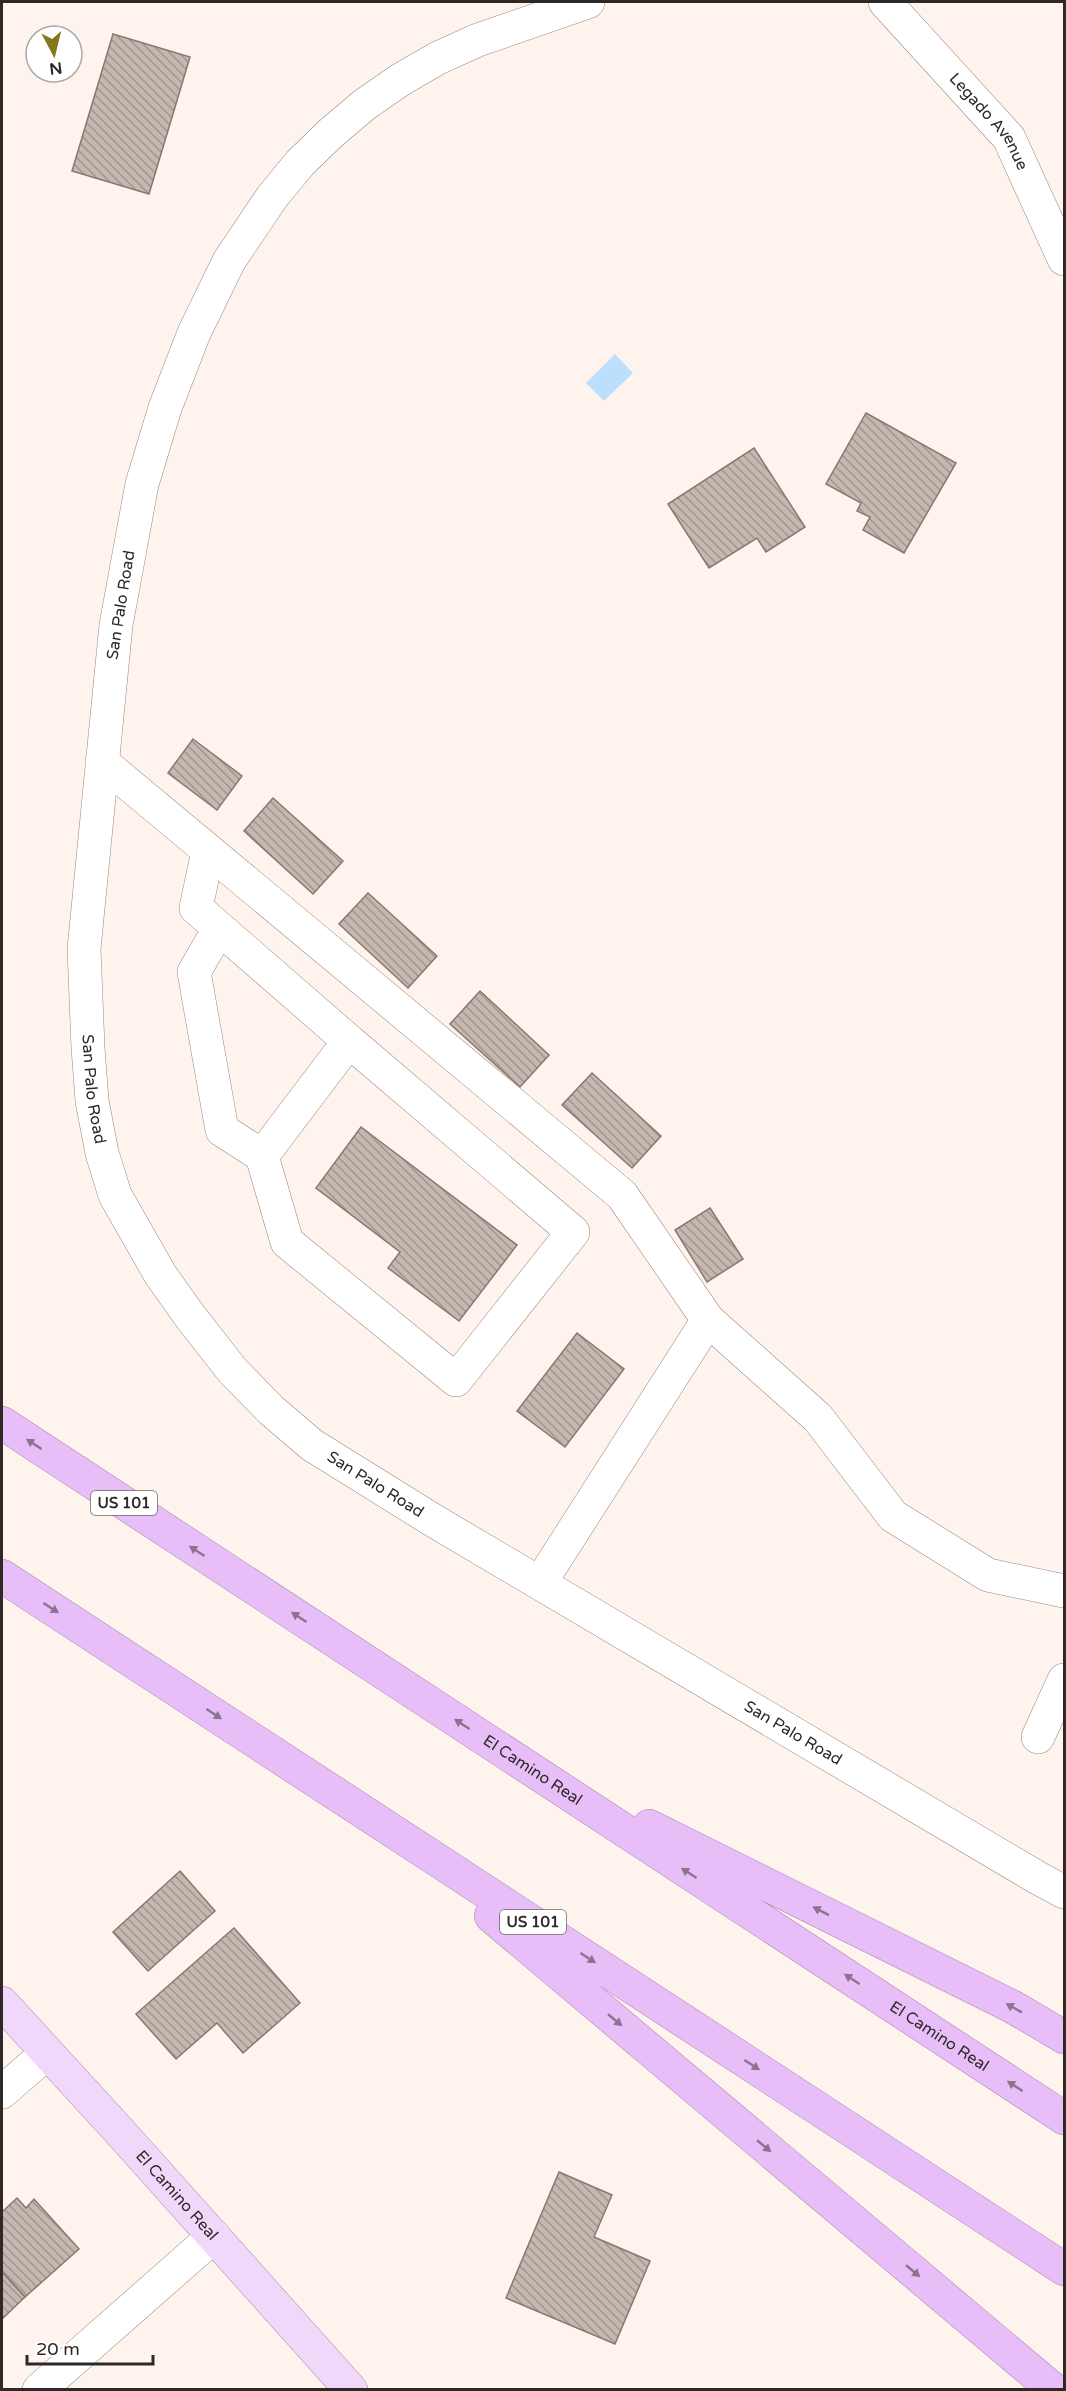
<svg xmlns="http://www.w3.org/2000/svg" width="1066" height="2391" viewBox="0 0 1066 2391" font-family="'Varela Round',sans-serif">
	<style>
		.water { fill: #bddffe }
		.building { fill: url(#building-back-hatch); stroke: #857971; stroke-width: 1.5 }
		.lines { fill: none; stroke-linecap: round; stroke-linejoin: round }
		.minor-casing { stroke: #958981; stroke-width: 34 }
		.major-casing { stroke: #a68aae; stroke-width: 34 }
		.highway-casing { stroke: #a68aae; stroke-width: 34 }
		.minor { stroke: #fff; stroke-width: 33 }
		.major { stroke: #f1d8fb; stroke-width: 33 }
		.highway { stroke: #e7bef8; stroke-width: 33 }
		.oneway { fill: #8a748f }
		.labels { text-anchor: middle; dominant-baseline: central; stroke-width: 6; stroke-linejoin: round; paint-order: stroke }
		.shield { fill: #fff; stroke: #6d6967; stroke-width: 1.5 }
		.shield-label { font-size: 15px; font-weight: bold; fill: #2e2926 }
		.street-label { font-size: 16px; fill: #2e2926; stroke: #fff }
	</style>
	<defs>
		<pattern id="building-back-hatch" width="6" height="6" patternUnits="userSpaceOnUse" patternTransform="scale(1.5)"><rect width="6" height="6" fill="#c5b8b0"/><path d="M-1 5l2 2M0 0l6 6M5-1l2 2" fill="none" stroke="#a0968f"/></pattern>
	</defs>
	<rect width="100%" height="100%" fill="#fff4ed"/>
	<path class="water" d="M615 354 633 373 604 401 586 383Z"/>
	<g class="building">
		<path d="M113 34 190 57 149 194 72 171Z"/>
		<path d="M866 413 956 463 904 553 863 530 870 517 857 511 861 503 826 484Z"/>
		<path d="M754 448 805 527 766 552 757 538 709 568 668 504Z"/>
		<path d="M193 739 242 776 217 810 168 773Z"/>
		<path d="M273 798 343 861 313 894 244 831Z"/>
		<path d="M368 893 437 956 408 988 339 924Z"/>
		<path d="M480 991 549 1055 520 1087 450 1024Z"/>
		<path d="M592 1073 661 1136 632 1168 562 1105Z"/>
		<path d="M361 1127 517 1245 459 1321 388 1268 400 1252 316 1188Z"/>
		<path d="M710 1208 743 1259 707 1282 675 1230Z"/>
		<path d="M577 1333 624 1369 565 1447 517 1411Z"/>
		<path d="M180 1871 215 1911 148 1971 113 1932Z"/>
		<path d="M234 1928 300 2003 243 2053 217 2023 176 2059 136 2014Z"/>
		<path d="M559 2172 612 2195 594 2237 650 2261 615 2344 506 2298Z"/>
		<path d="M17 2198 26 2208 34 2199 79 2249 25 2297 2 2272V2212Z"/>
		<path d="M2 2272 25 2297 2 2319Z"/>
	</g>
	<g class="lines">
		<g class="minor-casing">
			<g id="minor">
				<path id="s1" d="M588 2 478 40 438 58 400 80 364 105 331 133 300 163 272 197 229 261 194 333 165 408 142 484 116 625 84 949 88 1048 92 1101 102 1153 115 1195 160 1274 189 1315 232 1370 271 1410 312 1445 431 1519 1038 1878 1064 1892"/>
				<path id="s2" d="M885 2 1009 138 1064 259"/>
				<path d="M102 762 622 1195 708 1320 540 1583"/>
				<path d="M208 851 196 908 349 1041 262 1156 287 1242 456 1380 573 1232 349 1041"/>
				<path d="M219 929 194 972 222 1130 262 1156"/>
				<path d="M708 1320 818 1418 893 1516 988 1575 1064 1591"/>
				<path d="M1038 1737 1064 1680"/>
				<path d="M2 2092 47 2053"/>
				<path d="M39 2390 214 2236"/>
			</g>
		</g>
		<g class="major-casing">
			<g id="major">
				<path id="s3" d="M2 2003 121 2133 351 2390"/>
			</g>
		</g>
		<g class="highway-casing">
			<g id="highway">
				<path id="s4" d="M2 1423 1064 2118"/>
				<path d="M2 1576 1064 2269"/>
				<path d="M649 1826 1013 2007 1064 2037"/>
				<path d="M491 1916 1054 2390"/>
			</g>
		</g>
		<use href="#minor" class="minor"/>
		<use href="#major" class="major"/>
		<use href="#highway" class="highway"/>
	</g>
	<defs><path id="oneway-solid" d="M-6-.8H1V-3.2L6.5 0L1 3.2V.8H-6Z" transform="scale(1.5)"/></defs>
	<g class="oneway">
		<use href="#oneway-solid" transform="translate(34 1444) rotate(-147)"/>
		<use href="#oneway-solid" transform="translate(197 1551) rotate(-147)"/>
		<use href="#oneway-solid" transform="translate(51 1608) rotate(33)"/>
		<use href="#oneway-solid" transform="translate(299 1617) rotate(-147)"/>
		<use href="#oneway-solid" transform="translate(214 1714) rotate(33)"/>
		<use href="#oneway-solid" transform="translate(462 1724) rotate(-147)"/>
		<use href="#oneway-solid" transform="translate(689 1873) rotate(-147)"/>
		<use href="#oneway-solid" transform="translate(821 1911) rotate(-153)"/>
		<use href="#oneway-solid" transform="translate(588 1958) rotate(33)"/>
		<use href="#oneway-solid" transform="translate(852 1979) rotate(-147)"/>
		<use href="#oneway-solid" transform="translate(1014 2008) rotate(-151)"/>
		<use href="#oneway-solid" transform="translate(615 2020) rotate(40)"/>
		<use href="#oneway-solid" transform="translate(752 2065) rotate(33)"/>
		<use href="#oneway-solid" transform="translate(1015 2086) rotate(-147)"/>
		<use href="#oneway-solid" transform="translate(764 2146) rotate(40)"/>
		<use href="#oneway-solid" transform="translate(913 2271) rotate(40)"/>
	</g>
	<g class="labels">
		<g class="shield">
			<rect x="91" y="1491" width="66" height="24" rx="4.5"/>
			<rect x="500" y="1910" width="66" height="24" rx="4.5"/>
		</g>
		<g class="shield-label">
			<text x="124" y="1503">US 101</text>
			<text x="533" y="1922">US 101</text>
		</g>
		<g class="street-label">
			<text stroke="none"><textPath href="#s2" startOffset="159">Legado Avenue</textPath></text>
			<text transform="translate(121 605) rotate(-81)">San Palo Road</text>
			<text stroke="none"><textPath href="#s1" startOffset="1305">San Palo Road</textPath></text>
			<text stroke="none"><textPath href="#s1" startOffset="1809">San Palo Road</textPath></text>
			<text stroke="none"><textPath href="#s1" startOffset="2295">San Palo Road</textPath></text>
			<text stroke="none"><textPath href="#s4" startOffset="634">El Camino Real</textPath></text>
			<text stroke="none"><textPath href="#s4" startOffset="1120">El Camino Real</textPath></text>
			<text stroke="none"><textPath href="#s3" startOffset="260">El Camino Real</textPath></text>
		</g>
	</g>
	<rect width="1066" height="2391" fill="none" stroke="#2e2926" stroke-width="6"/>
	<g transform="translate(54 54) rotate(173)"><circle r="28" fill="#ffffff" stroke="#aba9a8" stroke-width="1.5"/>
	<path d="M0-4.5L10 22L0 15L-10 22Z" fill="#83781d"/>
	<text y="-9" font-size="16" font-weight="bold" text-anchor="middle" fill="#2e2926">N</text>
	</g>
	<path d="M27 2355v9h126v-9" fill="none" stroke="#2e2926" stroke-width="3"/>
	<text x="36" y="2355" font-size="18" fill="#2e2926" stroke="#ffffff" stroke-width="4.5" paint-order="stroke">20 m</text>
</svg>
